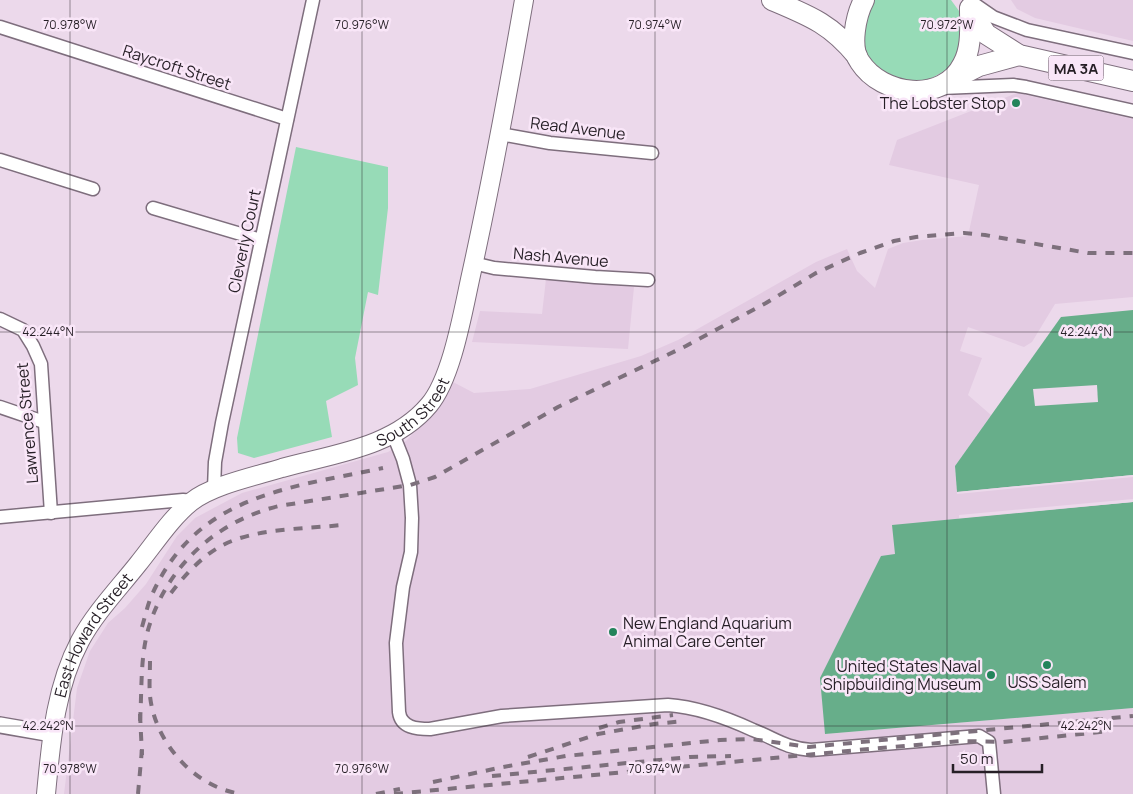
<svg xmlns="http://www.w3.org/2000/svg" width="1133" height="794" viewBox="0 0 1133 794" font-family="Manrope,sans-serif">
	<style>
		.built { fill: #e3cbe2 }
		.green { fill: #97dbb7 }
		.water { fill: #67ae8a }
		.pier { fill: #ecd9eb }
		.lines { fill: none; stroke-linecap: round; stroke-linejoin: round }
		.minor-casing { stroke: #7e6e7d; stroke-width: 15 }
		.tertiary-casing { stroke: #7e6e7d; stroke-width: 18 }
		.secondary-casing { stroke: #7e6e7d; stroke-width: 20 }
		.primary-casing { stroke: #7e6e7d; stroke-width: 22 }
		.minor { stroke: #fff; stroke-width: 12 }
		.tertiary { stroke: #fff; stroke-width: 15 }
		.secondary { stroke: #fff; stroke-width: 18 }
		.primary { stroke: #fff; stroke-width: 20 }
		.rail { stroke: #7d707c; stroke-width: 4; stroke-dasharray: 9 9; stroke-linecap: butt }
		.ticks { fill: none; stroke: #261f26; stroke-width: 1; stroke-opacity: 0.45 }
		.poi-dot { fill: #24845b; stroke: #f9e6f8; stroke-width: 2 }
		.labels { text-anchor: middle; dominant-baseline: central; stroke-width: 5; stroke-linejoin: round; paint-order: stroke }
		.shield { fill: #f9e6f8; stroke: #655b65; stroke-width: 1 }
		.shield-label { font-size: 15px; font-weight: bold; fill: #261f26 }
		.street-label { font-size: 16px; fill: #261f26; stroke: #f9e6f8 }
		.poi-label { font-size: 16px; fill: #261f26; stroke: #f9e6f8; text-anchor: end }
		.ticks-label { font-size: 12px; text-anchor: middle; fill: #261f26; stroke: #f9e6f8; stroke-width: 5; stroke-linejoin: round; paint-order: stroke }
	</style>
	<rect width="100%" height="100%" fill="#ecd9eb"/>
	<g class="built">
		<path d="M1011 0H1133V41L1035 18 1017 9Z"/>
		<path d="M1017 93 1133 119V297L1055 304 1032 342 1024 347 968 327 960 351 982 358 968 395 991 415 955 466 957 491 1133 475V502L959 518 895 554 826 734 1133 708V794H64L77 688 90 651 108 623 125 608 146 584 177 536 195 518 242 493 388 452 406 441 426 420 440 405 453 382 474 393 530 389 641 356 678 340 816 262 847 249 857 271 875 288 888 249 903 243 922 240 968 236 979 185 889 165 897 140Z"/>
		<path d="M546 279 634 287 628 349 472 342 480 311 542 314Z"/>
	</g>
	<g class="green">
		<path d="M873 0H951L962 15 964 45 948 69 930 79 920 81 901 79 892 76 883 71 869 59 865 50 862 30Z"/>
		<path d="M296 147 388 167V208L378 295 368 292 355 358 358 385 326 401 332 437 254 458 238 453 237 438Z"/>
	</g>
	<g class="water">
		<path d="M1133 310V475L957 492 955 466 1061 317Z"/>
		<path d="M1133 502V708L825 734 820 678 881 556 895 554 892 525Z"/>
	</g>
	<g class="pier">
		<path d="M1097 385 1098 402 1035 406 1033 389Z"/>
		<path d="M1133 475V477L957 494V492Z"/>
		<path d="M1133 499V502L959 518V515Z"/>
	</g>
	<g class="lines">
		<g class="minor-casing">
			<g id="minor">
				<path d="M970 1 993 17 1027 30 1133 53"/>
				<path d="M0 27 287 119"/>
				<path d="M942 88 1013 85 1026 87 1133 111"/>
				<path d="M500 134 550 143 652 153"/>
				<path d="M0 160 93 189"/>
				<path d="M153 208 261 240"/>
				<path d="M473 263 494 268 595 277 648 280"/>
				<path d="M0 319 23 330 33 346 41 364 51 513"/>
				<path d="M0 407 44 422"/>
				<path d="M393 434 403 459 410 485 412 518 411 552 403 587 396 643 399 712C401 728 417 729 430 729L502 716 668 705C697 707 727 718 753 730 776 739 785 748 811 750L979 736 989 742 994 794"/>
				<path d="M214 489 215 462 222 423 313 0"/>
				<path d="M0 517 183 500 192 501"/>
			</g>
		</g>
		<g class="tertiary-casing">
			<path id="tertiary" d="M0 725 52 734"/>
		</g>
		<g class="secondary-casing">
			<g id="secondary">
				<path id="s1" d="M46 794C51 742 55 688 80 641 95 613 119 588 138 564 155 543 171 518 191 502 212 485 256 476 282 468 332 454 393 448 429 405 452 378 463 311 471 275 491 184 508 92 524 0"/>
			</g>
		</g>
		<g class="primary-casing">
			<g id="primary">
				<path d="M772 0C810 16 831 24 857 56"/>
				<path d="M864 0C856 15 849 47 860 62 882 96 943 104 963 64 972 47 970 28 970 8"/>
				<path d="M970 9 986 34 1019 55 1133 81"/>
				<path d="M953 79 979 66 1019 55"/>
			</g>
		</g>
		<use href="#minor" class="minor"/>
		<use href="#tertiary" class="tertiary"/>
		<use href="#secondary" class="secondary"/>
		<use href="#primary" class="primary"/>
		<g class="rail">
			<path d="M171 593C184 576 201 557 221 546 254 528 305 529 342 525"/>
			<path d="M142 627C145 617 147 607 151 597 195 495 288 488 383 468"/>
			<path d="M150 661C150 673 149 685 150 696 155 743 195 788 242 794"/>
			<path d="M140 714 142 755"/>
			<path d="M140 721C142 692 140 659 148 630 166 567 216 521 279 506L410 485 435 477 558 407 686 346 766 303 816 273 860 253 894 241 916 237 964 233 985 235 1088 253H1133"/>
			<path d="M599 728 619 722 673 715"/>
			<path d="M528 757 598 734 654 724 685 721"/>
			<path d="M492 776 690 757 731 756"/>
			<path d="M433 782 503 767 566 756 720 740 751 739 809 747 1133 716"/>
			<path d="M138 794 142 749"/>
			<path d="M376 794 400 789"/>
			<path d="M394 794 858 750 962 741 1003 742 1110 731"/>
		</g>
	</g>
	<path class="ticks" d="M70 0V794M362 0V794M655 0V794M947 0V794M0 332H1133M0 726H1133"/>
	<g class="poi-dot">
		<circle cx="1016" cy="103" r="5"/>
		<circle cx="613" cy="632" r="5"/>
		<circle cx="1047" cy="665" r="5"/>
		<circle cx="991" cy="675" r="5"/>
	</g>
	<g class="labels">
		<rect class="shield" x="1048.5" y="55.5" width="55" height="25" rx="4"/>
		<g class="shield-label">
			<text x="1076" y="68">MA 3A</text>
		</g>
		<g class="street-label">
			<text transform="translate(177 67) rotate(18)">Raycroft Street</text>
			<text transform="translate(578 128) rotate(7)">Read Avenue</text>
			<text transform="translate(244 241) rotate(-78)">Cleverly Court</text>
			<text transform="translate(561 257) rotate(5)">Nash Avenue</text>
			<text stroke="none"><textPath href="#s1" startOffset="580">South Street</textPath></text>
			<text transform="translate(27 423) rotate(-95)">Lawrence Street</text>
			<text stroke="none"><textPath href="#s1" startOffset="169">East Howard Street</textPath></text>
		</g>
		<g class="poi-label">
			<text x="1006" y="103">The Lobster Stop</text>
			<text x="623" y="623" text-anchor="start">New England Aquarium<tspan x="623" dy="18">Animal Care Center</tspan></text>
			<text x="981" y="666">United States Naval<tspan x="981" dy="18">Shipbuilding Museum</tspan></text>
			<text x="1047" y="682" text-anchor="middle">USS Salem</text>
		</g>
	</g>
	<g class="ticks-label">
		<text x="70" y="29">70.978°W</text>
		<text x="362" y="29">70.976°W</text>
		<text x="655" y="29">70.974°W</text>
		<text x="947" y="29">70.972°W</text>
		<text x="48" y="336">42.244°N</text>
		<text x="1086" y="336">42.244°N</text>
		<text x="48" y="730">42.242°N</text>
		<text x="1086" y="730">42.242°N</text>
		<text x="70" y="773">70.978°W</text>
		<text x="362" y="773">70.976°W</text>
		<text x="655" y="773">70.974°W</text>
	</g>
	<path d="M953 764v8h89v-8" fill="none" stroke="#261f26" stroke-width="2.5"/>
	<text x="960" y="764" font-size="15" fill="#261f26" stroke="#f9e6f8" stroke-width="4" paint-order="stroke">50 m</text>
</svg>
